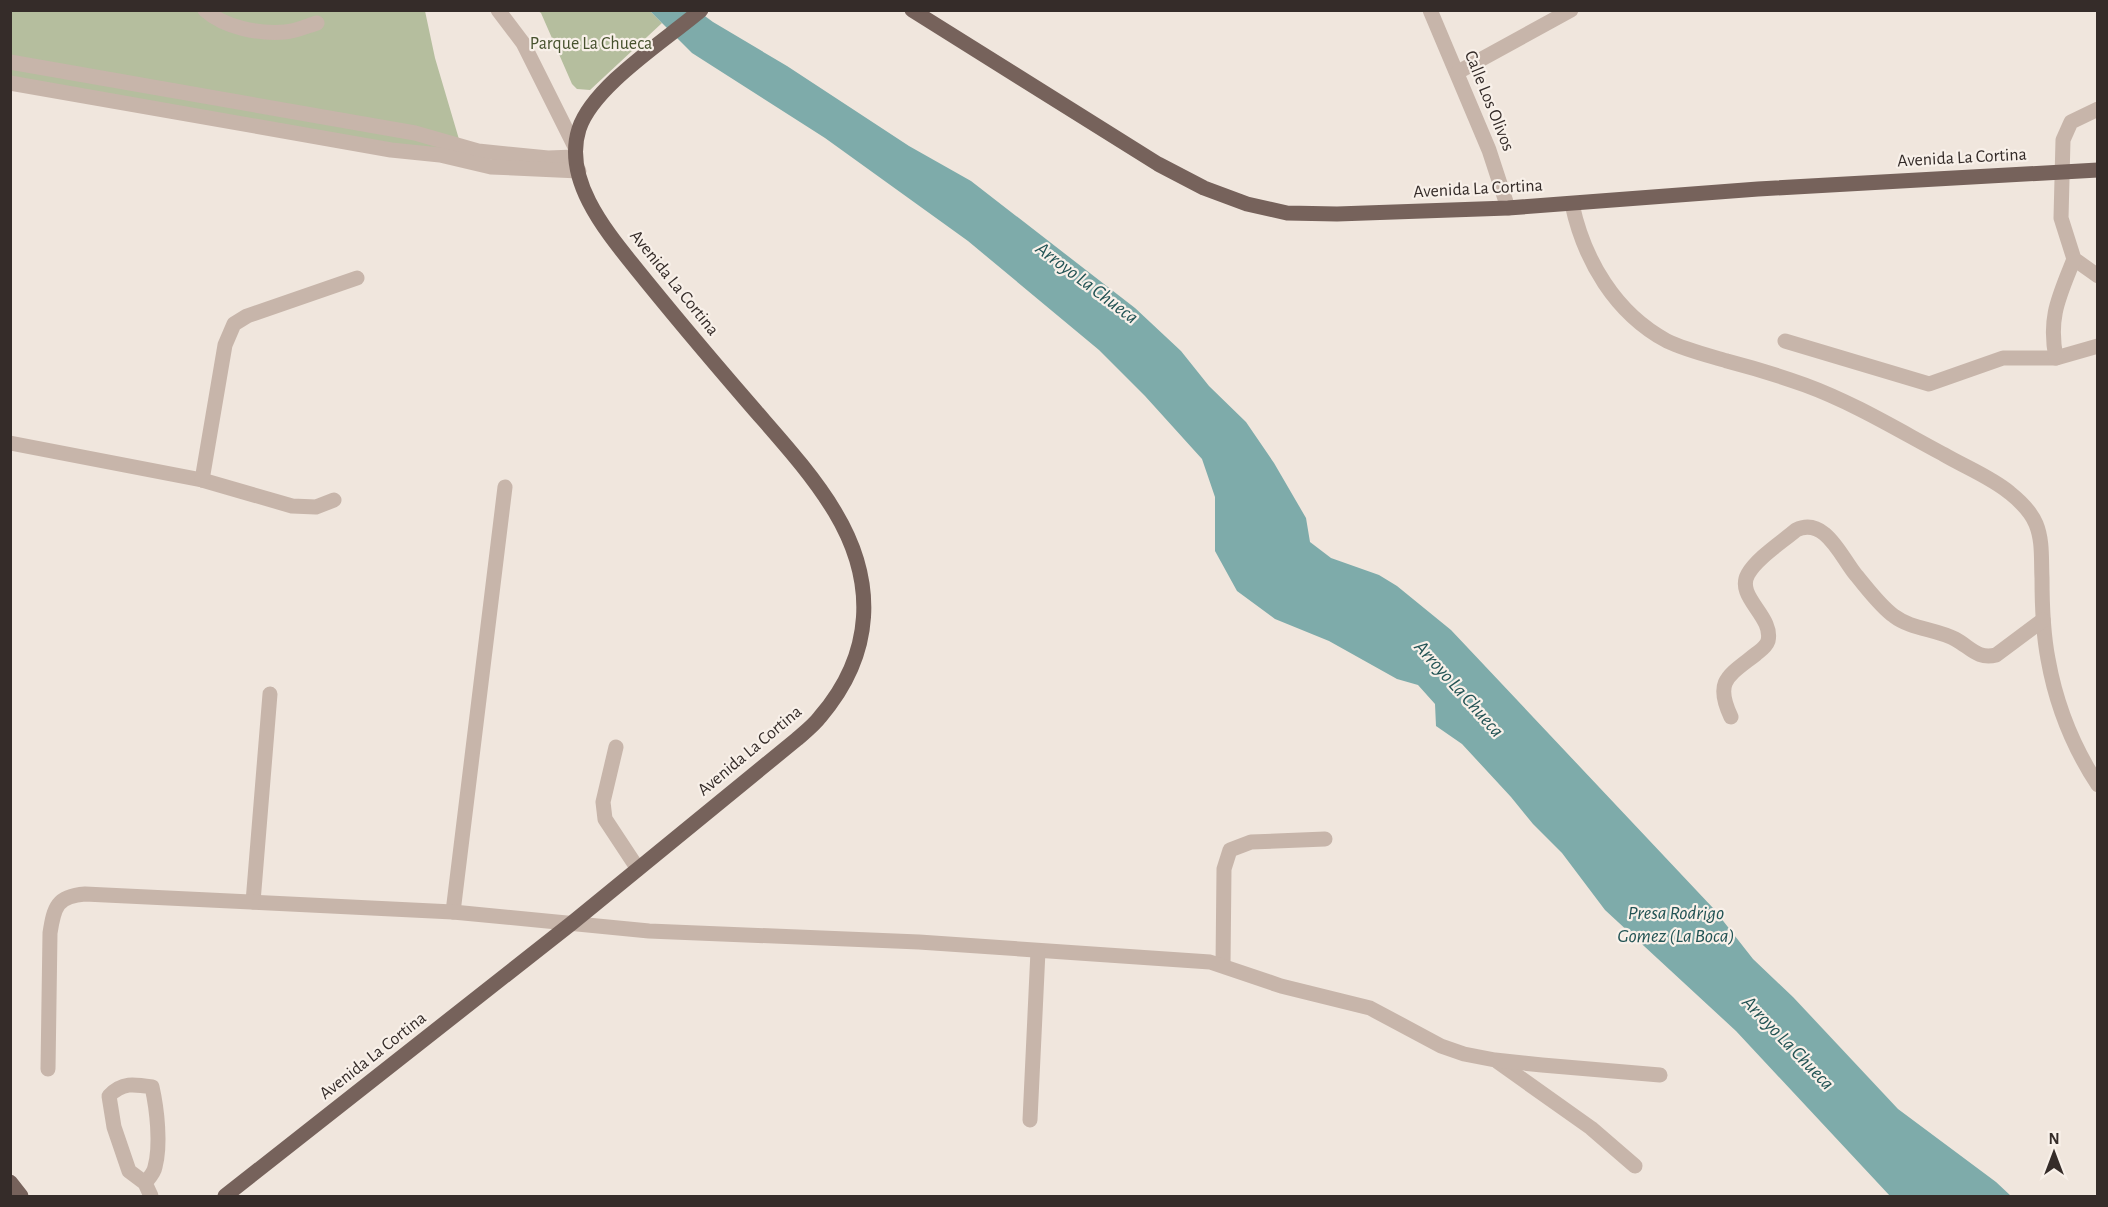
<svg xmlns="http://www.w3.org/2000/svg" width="2108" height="1207" viewBox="0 0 2108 1207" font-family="'Alegreya Sans',sans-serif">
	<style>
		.green { fill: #b5be9e }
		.water { fill: #7eabaa }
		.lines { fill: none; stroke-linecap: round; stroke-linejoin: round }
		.minor { stroke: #c7b5aa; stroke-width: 15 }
		.major { stroke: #76625b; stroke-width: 15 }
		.labels { text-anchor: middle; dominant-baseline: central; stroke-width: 4.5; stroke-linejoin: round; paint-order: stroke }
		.park-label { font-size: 18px; fill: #47522e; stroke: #f8f0e9 }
		.street-label { font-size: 18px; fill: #352c29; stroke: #f8f0e9 }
		.water-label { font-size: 20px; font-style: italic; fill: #225354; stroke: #f8f0e9 }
	</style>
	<rect width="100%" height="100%" fill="#f0e6dd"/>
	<g class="green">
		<path d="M10 11H425L435 58 466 163 11 83Z"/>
		<path d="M538 11H650L662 23 590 90 577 89 572 84 541 13Z"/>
	</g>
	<path class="water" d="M650 11H698L713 22 787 66 909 146 971 181 1135 308 1181 351 1209 386 1246 422 1274 463 1306 518 1310 542 1331 558 1379 575 1397 586 1451 630 1713 908 1753 959 1793 997 1898 1109 1996 1182 2011 1196H1890L1736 1031 1605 910 1562 853 1533 824 1511 797 1462 744 1436 726 1435 704 1418 685 1397 679 1329 641 1275 619 1237 591 1215 551V497L1202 459 1145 396 1099 350 968 241 825 138 692 53Z"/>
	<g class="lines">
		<g class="minor">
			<path d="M205 10C225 28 259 34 285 32 296 31 307 26 317 23"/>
			<path d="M498 10 523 43 575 147"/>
			<path d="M1430 10 1489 150 1508 208"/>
			<path d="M10 62 415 133 478 151 548 158 575 157"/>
			<path d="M1458 72 1571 10"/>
			<path d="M10 83 391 150 440 155 491 167 579 171"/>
			<path d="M2098 109 2071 122 2063 140 2061 218 2074 259 2098 276"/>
			<path d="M1572 204C1584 260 1615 313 1667 341 1686 350 1707 355 1727 361 1754 368 1780 376 1805 385 1854 403 1898 430 1943 454 1965 467 1991 477 2010 493 2020 501 2031 512 2036 524 2043 541 2041 560 2042 578 2042 605 2043 633 2048 659 2056 704 2073 747 2098 785"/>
			<path d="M1785 341 1929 384 2003 358H2056L2098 346"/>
			<path d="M2056 358C2048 317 2059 297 2074 259"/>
			<path d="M10 443 202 480 292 506 316 507 334 500"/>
			<path d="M202 480 225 345 234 324 247 316 357 278"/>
			<path d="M1731 717C1714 681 1728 676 1756 654 1761 650 1766 647 1768 641 1774 616 1735 597 1748 574 1757 558 1782 542 1796 530 1825 516 1841 557 1856 575 1867 588 1880 606 1894 616 1911 629 1936 629 1955 639 1970 647 1978 660 1996 655L2043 620"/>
			<path d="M616 747 603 802 605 819 638 869"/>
			<path d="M253 902 270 694"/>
			<path d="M453 912 505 487"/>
			<path d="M1223 965 1224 869 1230 850 1251 842 1325 839"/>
			<path d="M1498 1062 1591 1128 1635 1166"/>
			<path d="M48 1069 50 933C54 907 57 896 85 894L453 912 649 931 919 942 1210 962 1281 986 1370 1008 1441 1046 1464 1054 1495 1060 1542 1065 1660 1075"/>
			<path d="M1030 1120 1038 951"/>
			<path d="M145 1183C149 1178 154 1173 155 1167 161 1145 157 1109 152 1087 134 1084 122 1082 109 1096L114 1127 129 1171 145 1183 151 1196"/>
		</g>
		<g class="major">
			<path d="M912 10 1158 164 1204 188 1247 204 1287 213 1337 214 1508 208 1758 189 2098 170"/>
			<path d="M10 1182 21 1196"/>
			<path d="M225 1196 572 923 797 739C805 732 814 725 820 717 874 654 877 582 835 512 811 472 777 436 747 401 709 357 671 312 634 266 605 230 563 179 579 129 593 86 666 40 701 10"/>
		</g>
	</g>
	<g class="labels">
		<g class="park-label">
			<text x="591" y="44">Parque La Chueca</text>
		</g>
		<g class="street-label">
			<text transform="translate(1489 101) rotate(68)">Calle Los Olivos</text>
			<text transform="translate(1962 158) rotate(-3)">Avenida La Cortina</text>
			<text transform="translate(1478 189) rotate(-3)">Avenida La Cortina</text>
			<text transform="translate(674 283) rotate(51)">Avenida La Cortina</text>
			<text transform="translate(750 751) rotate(-40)">Avenida La Cortina</text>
			<text transform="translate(373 1056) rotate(-38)">Avenida La Cortina</text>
		</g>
		<g class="water-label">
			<text transform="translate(1087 283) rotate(37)">Arroyo La Chueca</text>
			<text transform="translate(1459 689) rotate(48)">Arroyo La Chueca</text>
			<text x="1676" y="913">Presa Rodrigo<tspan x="1676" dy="23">Gomez (La Boca)</tspan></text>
			<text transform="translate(1788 1043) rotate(46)">Arroyo La Chueca</text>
		</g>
	</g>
	<rect width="2108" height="1207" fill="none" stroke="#352c29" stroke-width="24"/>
	<g transform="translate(2054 1153)" stroke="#f8f0e9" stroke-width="4.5" paint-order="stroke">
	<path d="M0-4.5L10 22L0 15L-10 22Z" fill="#352c29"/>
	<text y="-9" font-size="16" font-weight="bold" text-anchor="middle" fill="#352c29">N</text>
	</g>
</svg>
